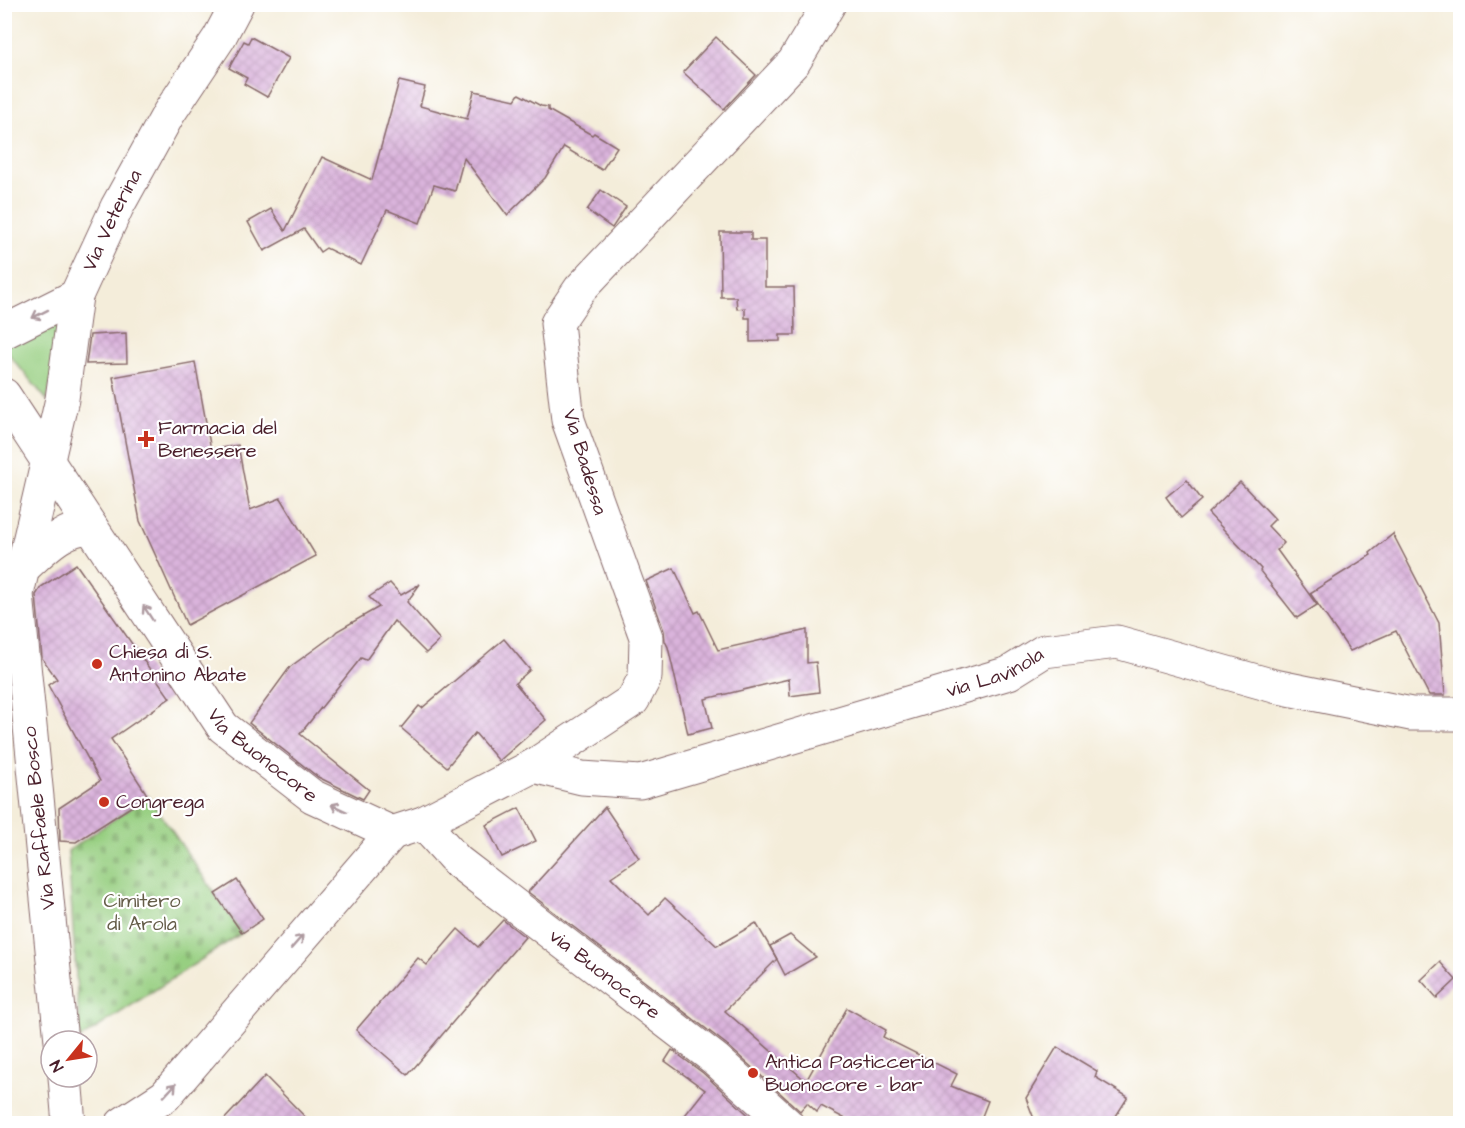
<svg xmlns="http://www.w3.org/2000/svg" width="1465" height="1128" viewBox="0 0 1465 1128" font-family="'Architects Daughter',sans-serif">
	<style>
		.green { fill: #97cf81; stroke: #707756; stroke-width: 1.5 }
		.cemetery { fill: url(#cemetery-stones); stroke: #707756; stroke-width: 1.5 }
		.building { fill: url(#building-cross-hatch) }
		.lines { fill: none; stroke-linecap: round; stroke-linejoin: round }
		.minor-casing { stroke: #866768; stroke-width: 35 }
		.minor { stroke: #fff; stroke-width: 33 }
		.oneway { stroke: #ae9aa0 }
		.poi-dot { fill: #c8321e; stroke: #fff; stroke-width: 2 }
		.labels { text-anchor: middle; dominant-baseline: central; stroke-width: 4.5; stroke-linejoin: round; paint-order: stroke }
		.street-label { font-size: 20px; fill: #4a1f2b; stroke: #fff }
		.poi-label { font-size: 20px; fill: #4a1f2b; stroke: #fff; text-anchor: start }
		.park-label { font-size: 20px; fill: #655d49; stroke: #fff }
	</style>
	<defs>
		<pattern id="cemetery-stones" width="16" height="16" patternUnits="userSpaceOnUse" patternTransform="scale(1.5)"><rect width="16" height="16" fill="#97cf81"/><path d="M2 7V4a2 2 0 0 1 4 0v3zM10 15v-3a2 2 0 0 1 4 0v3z" fill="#84b170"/></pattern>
		<pattern id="building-cross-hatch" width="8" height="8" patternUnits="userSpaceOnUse" patternTransform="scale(1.5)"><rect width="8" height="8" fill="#dab4dc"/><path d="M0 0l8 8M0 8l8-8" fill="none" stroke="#bd9abd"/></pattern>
	</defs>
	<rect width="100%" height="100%" fill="#fff"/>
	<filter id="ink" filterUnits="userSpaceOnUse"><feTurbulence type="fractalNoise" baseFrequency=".0167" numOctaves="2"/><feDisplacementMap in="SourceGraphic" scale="12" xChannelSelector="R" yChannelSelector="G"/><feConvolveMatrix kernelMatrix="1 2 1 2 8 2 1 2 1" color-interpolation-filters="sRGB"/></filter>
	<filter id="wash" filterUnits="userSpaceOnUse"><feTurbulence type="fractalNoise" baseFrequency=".008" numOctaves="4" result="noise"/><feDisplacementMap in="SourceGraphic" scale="24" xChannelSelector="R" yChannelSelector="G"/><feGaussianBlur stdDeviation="1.35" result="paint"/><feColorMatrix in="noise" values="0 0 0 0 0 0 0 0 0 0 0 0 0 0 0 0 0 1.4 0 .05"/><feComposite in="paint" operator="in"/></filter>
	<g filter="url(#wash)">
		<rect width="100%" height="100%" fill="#f4edda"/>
		<path class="green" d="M68 307 47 400 5 350 4 340Z"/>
		<path class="cemetery" d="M148 796 242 933 80 1039 68 851Z"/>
		<g id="blocks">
			<g class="building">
				<path d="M251 37 289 58 267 97 244 84 247 78 229 68 244 41 248 43Z"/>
				<path d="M716 37 756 75 724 109 683 72Z"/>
				<path d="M399 81 425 87 420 106 467 119 474 91 515 100 519 94 541 106 548 107V110L592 135 594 133 617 147 602 170 564 147 545 178 507 215 464 158 455 191 434 185 420 223 387 210 361 265 326 248 320 252 304 229 264 251 248 222 271 209 285 231 322 157 372 180Z"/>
				<path d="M601 190 626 207 612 228 587 210Z"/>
				<path d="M720 232H751V240H765V287H794L795 335H780V341L750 342V318H745V308L737 309 736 297H721Z"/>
				<path d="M126 333 127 363 86 364 90 335Z"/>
				<path d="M195 362 211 450 238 445 250 510 281 498 316 556 187 625 140 521 113 377Z"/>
				<path d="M1187 480 1202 500 1181 518 1166 497Z"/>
				<path d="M1240 482 1275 519 1268 526 1284 543 1277 550 1317 605 1297 618 1260 571 1261 569 1208 513Z"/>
				<path d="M1393 534 1439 623 1445 695H1429L1396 631 1350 651 1310 593 1371 555 1370 553Z"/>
				<path d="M76 564 170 698 111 739 148 796 76 842 60 841 59 808 100 781 48 685 57 679 42 658 36 595 41 587Z"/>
				<path d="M674 568 695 613 699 611 718 650 807 630V663L816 662 819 692 790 696 789 679 705 699 712 728 688 734 668 647 665 641 664 631 646 581Z"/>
				<path d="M390 583 401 595 420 584 407 602 440 640 426 653 394 621 366 660 361 658 300 734 369 790 363 799 318 777 249 723 290 667 331 637 337 631 379 607 369 597Z"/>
				<path d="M504 639 530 670 515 683 546 720 499 761 475 733 447 767 401 728 419 706 422 708Z"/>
				<path d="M605 807 639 858 611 877 649 915 665 898 717 946 756 923 777 959 725 1011 806 1081 847 1008 886 1030 883 1037 957 1074 951 1086 988 1101 979 1124H855L821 1106 817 1112 807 1103 800 1111 726 1044 528 892Z"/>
				<path d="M519 808 536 841 502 857 486 825Z"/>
				<path d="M237 880 263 919 242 933 215 894Z"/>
				<path d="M503 920 525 937 408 1075 356 1030 418 958 427 965 458 929 478 947Z"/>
				<path d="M790 935 816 957 785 975 770 946Z"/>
				<path d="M1440 962 1456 980 1437 998 1421 980Z"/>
				<path d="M1057 1047 1097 1071 1095 1077 1128 1097 1111 1124H1036L1026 1098Z"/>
				<path d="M672 1050 703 1073 758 1124H678L705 1090 665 1061Z"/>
				<path d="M265 1076 312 1124H220Z"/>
			</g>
		</g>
	</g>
	<g filter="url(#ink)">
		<use href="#blocks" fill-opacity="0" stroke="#866768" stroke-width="1.5"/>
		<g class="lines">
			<g class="minor-casing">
				<g id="minor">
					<path d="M4 332 76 296"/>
					<path id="s1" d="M4 395 223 727 312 796 392 833"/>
					<path d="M23 568C44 549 62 528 91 527"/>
					<path id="s2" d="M533 766 582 778 640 782 1009 673 1044 651 1117 642 1274 686 1411 714H1460"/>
					<path id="s3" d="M423 823 457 861 715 1059 787 1124"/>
					<path d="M392 833 423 823 533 766 633 700 645 677 646 637 568 420 557 323 580 289 794 62 829 4"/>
					<path id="s4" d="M61 1041 17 594 62 399 76 296 117 207 169 113 219 38 237 4"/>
					<path d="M65 1077 69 1124"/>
					<path d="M122 1124 165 1096 392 833"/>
				</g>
			</g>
			<use href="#minor" class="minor"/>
		</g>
		<defs><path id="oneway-shaft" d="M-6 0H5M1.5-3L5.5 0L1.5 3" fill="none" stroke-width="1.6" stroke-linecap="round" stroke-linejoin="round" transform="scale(1.5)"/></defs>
		<g class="oneway">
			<use href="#oneway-shaft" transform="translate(40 314) rotate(153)"/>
			<use href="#oneway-shaft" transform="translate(148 613) rotate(-123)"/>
			<use href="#oneway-shaft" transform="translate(339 808) rotate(-155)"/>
			<use href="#oneway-shaft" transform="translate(297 942) rotate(-49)"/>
			<use href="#oneway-shaft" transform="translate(170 1090) rotate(-47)"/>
		</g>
	</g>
	<g class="poi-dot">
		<path d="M143 430h6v6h6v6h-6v6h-6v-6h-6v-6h6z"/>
		<circle cx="97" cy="664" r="6"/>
		<circle cx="104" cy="802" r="6"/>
		<circle cx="753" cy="1073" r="6"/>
	</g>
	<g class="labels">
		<g class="street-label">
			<text stroke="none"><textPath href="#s4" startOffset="837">Via Veterina</textPath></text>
			<text transform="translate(585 462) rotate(73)">Via Badessa</text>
			<text stroke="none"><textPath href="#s2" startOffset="480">via Lavinola</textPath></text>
			<text stroke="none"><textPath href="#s1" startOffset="446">Via Buonocore</textPath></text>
			<text transform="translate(39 818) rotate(-96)">Via Raffaele Bosco</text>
			<text stroke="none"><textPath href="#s3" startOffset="237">via Buonocore</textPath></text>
		</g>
		<g class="poi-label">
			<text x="158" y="428">Farmacia del<tspan x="158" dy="23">Benessere</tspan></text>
			<text x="109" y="652">Chiesa di S.<tspan x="109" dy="23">Antonino Abate</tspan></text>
			<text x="116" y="802">Congrega</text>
			<text x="765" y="1062">Antica Pasticceria<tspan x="765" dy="23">Buonocore - bar</tspan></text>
		</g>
		<g class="park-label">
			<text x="142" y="901">Cimitero<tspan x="142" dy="23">di Arola</tspan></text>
		</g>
	</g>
	<rect width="1465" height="1128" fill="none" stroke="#fff" stroke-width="24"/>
	<g transform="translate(69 1059) rotate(240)"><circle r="28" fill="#ffffff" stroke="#b7a5aa" stroke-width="1.5"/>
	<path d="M0-4.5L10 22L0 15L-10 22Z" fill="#c8321e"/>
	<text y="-9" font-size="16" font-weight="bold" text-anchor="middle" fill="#4a1f2b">N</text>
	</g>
</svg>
